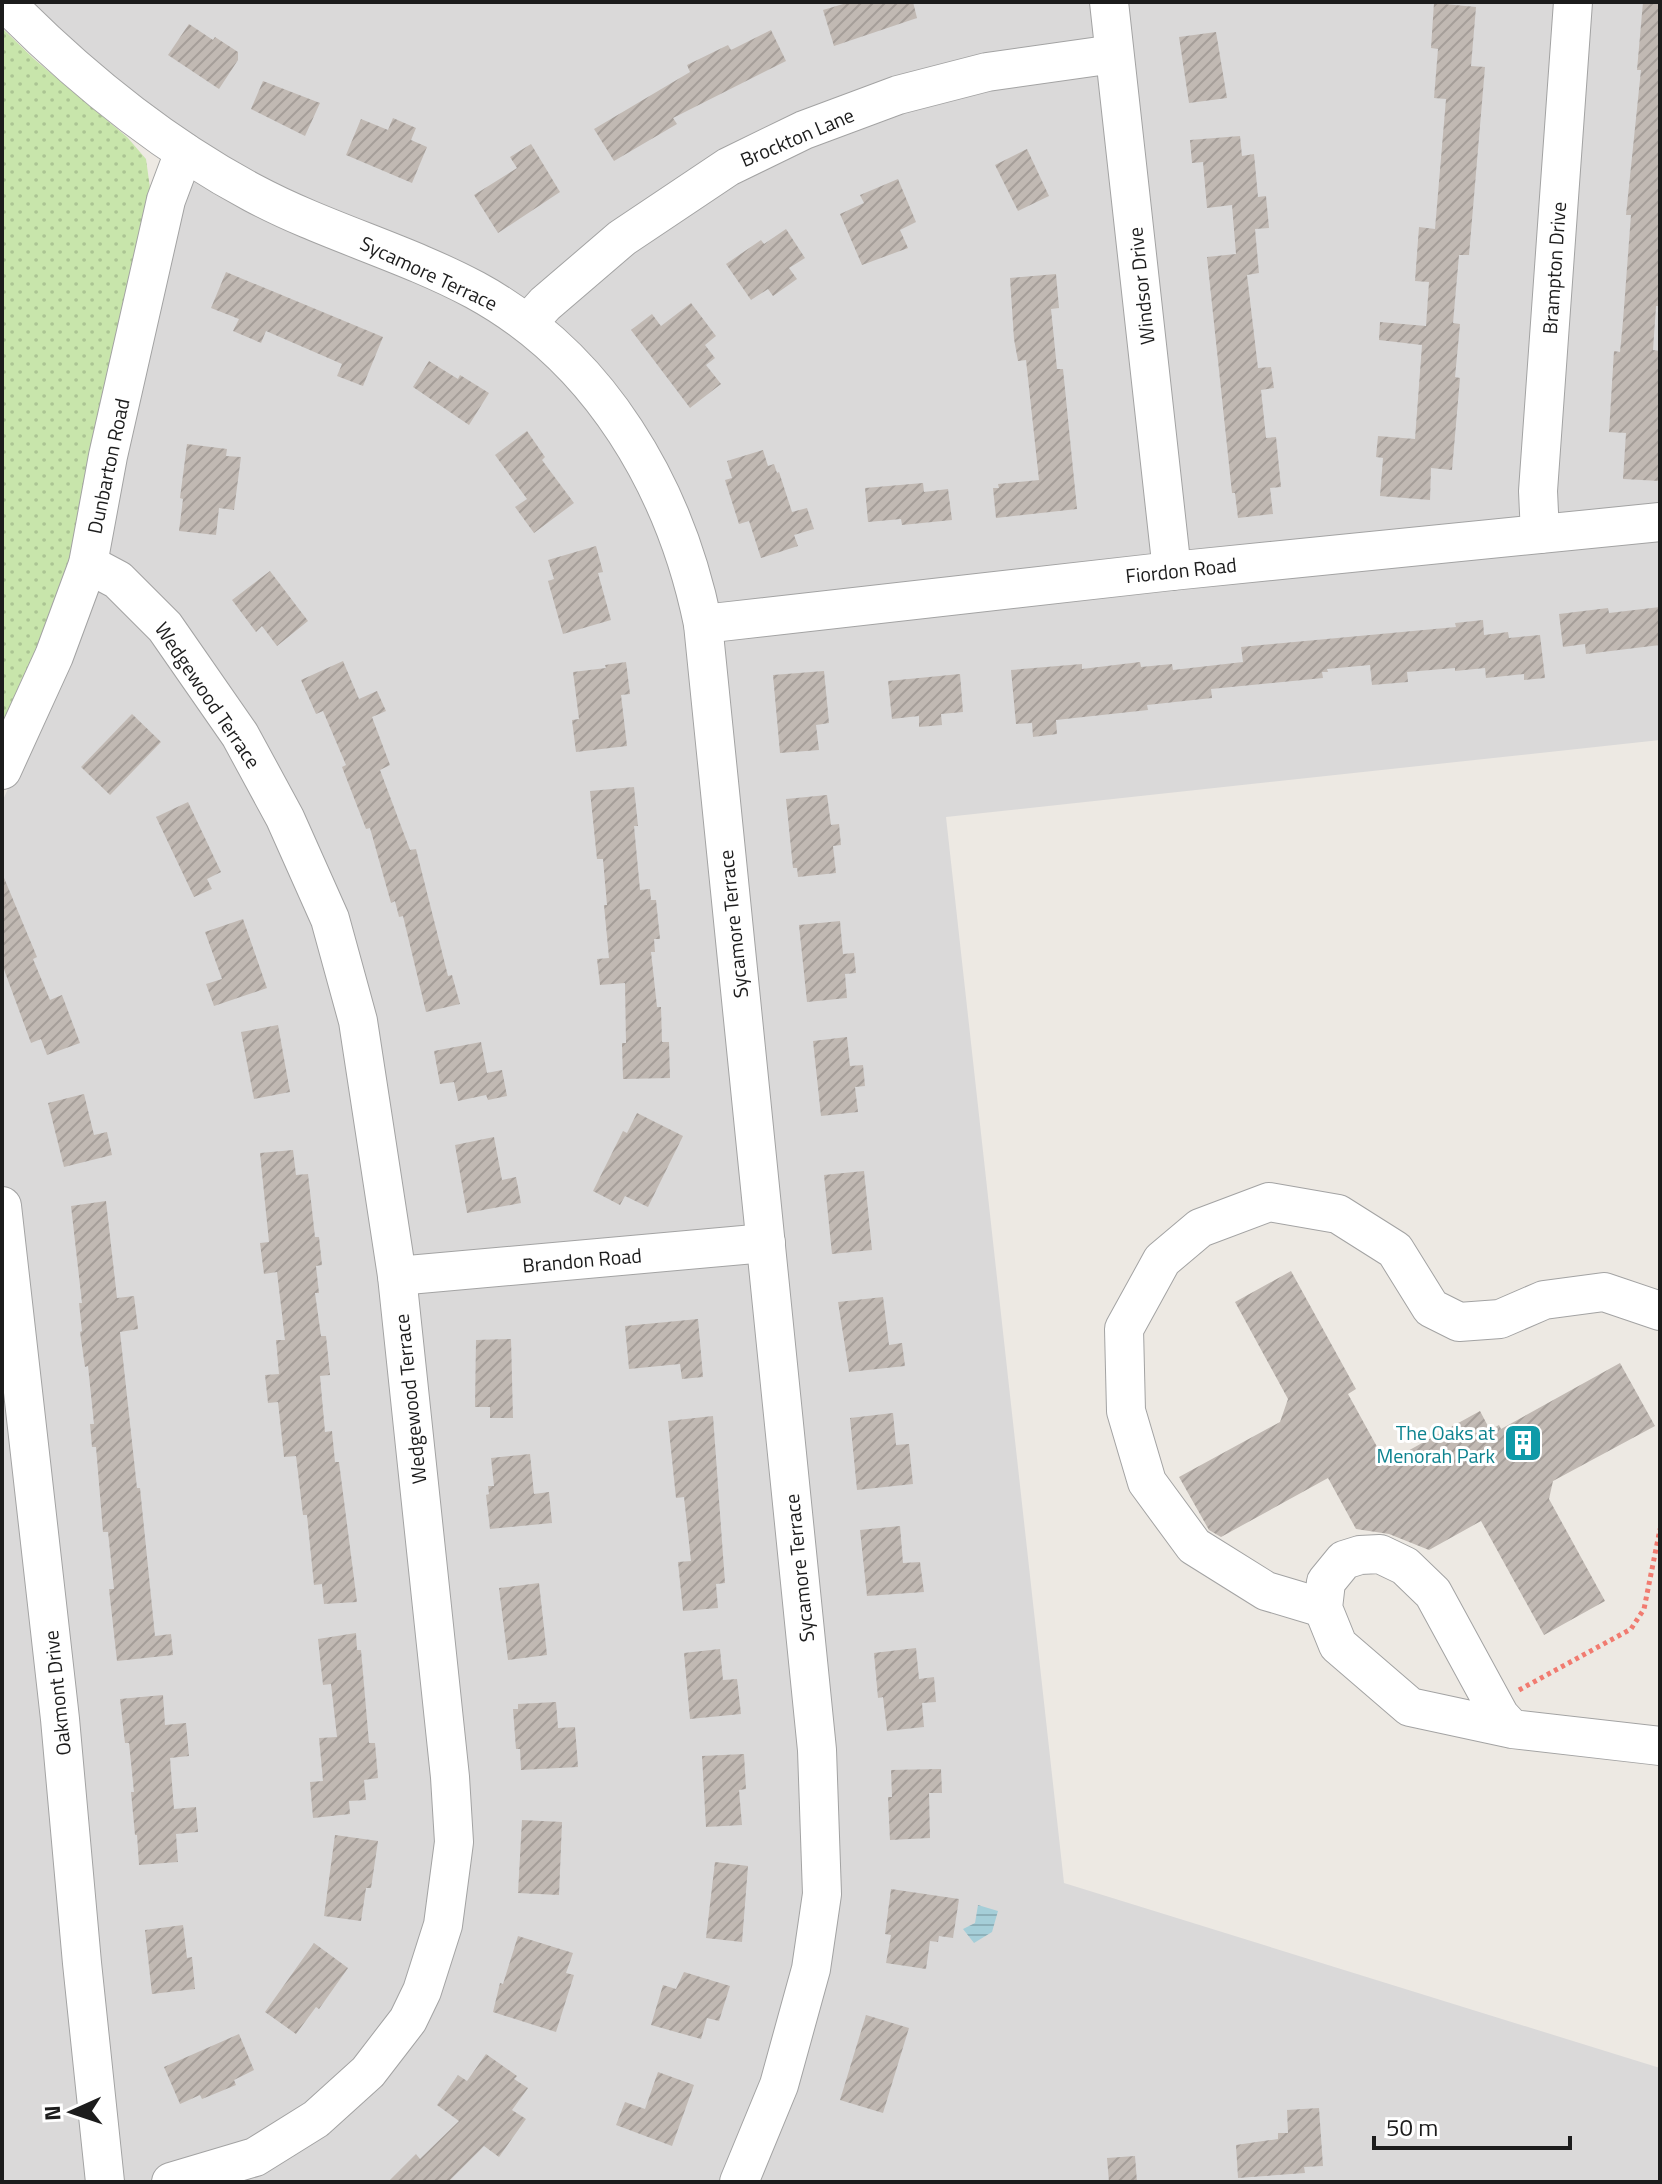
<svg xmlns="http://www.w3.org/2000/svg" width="1662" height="2184" viewBox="0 0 1662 2184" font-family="'Titillium Web',sans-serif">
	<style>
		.residential { fill: #dad9d9 }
		.grass { fill: url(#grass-dots) }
		.water { fill: url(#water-rules) }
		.building { fill: url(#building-hatch) }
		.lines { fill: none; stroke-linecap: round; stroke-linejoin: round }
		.minor-casing { stroke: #a3a3a3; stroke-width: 40 }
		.path { stroke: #f17b70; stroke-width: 5; stroke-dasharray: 4 4; stroke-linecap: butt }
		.minor { stroke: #fff; stroke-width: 38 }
		.labels { text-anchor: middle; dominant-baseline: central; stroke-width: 6; stroke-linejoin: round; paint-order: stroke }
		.street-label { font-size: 20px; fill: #1c1c1c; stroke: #fff }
		.culture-label { font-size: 20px; fill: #0d838f; stroke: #fff; text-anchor: end }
	</style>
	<defs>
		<pattern id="grass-dots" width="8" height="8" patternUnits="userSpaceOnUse" patternTransform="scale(2)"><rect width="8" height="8" fill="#c8e5ab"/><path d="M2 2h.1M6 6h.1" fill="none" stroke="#abc493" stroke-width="1.8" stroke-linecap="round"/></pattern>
		<pattern id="water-rules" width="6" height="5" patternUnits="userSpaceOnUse" patternTransform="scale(2)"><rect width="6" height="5" fill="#a5ced8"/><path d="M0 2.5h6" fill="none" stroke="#8db0b9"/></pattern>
		<pattern id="building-hatch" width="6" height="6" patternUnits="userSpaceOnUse" patternTransform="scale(2)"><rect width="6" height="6" fill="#c1b9b3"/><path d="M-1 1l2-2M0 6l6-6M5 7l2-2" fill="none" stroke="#a59e99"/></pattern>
	</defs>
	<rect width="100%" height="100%" fill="#ede9e3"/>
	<path class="residential" d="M21 2H1660V740L946 817 1064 1883 1660 2068V2182H2V802L82 624 172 235 200 149Z"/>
	<path class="grass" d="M2 28 34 59 127 137 146 159 150 188 91 444 71 552 48 627 2 729Z"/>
	<path class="water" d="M978 1905 998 1911 992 1932 974 1943 963 1929 975 1923Z"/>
	<g class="building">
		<path d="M850 2H913L917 18 834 46 823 10Z"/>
		<path d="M1643 2H1660V306H1656L1653 350 1660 351V481L1623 479 1626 433 1609 432 1614 351 1620 352 1623 321 1631 215H1626L1641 70H1637Z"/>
		<path d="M1434 3 1476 7 1471 66 1485 67 1469 255H1459L1453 323 1460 324 1455 377 1460 378 1452 470 1431 468 1430 500 1380 496 1383 458 1376 457 1378 436 1415 439 1422 345 1379 340 1380 322 1426 326 1429 282 1415 281 1419 227 1435 229 1446 99 1434 98 1438 49 1431 48Z"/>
		<path d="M189 24 213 40 215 37 238 52V60L219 89 168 55Z"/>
		<path d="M771 30 786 61 673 118 677 124 614 161 594 129 690 72 687 65 728 45 731 50Z"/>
		<path d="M1216 32 1227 98 1189 103 1179 37Z"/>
		<path d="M263 81 320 103 305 136 251 109Z"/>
		<path d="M393 118 416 128 411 140 427 147 412 183 346 155 361 119 388 130Z"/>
		<path d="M1240 136 1242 156 1254 154 1258 197 1266 196 1269 228 1255 229 1259 273 1247 275 1258 368 1271 367 1274 388 1261 390 1266 438 1276 437 1281 487 1270 488 1273 514 1238 518 1235 493H1232L1207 257 1236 254 1232 205 1207 208 1203 162 1192 163 1190 140Z"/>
		<path d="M531 144 560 192 498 233 474 195 517 168 510 157Z"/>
		<path d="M1027 149 1049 196 1018 211 995 165Z"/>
		<path d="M898 179 916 222 900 230 908 248 862 265 840 214 864 203 860 195Z"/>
		<path d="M786 229 805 258 789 268 797 279 773 296 768 289 751 300 726 264 761 240 764 244Z"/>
		<path d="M226 272 383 337 363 386 337 376 342 364 266 331 261 343 233 331 239 319 211 308Z"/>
		<path d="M1056 274 1059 308 1051 309 1057 369H1063L1077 509 996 518 993 488H999L998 484 1039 480 1026 360 1018 361 1014 339 1010 278Z"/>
		<path d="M691 303 716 336 705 345 715 358 706 365 721 384 690 408 631 330 652 314 661 326Z"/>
		<path d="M429 361 458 379 460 375 489 393 469 425 413 387Z"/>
		<path d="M527 431 545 457 542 460 574 503 534 533 515 507 527 499 495 455Z"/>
		<path d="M187 444 227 449 226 456 241 457 234 510 219 508 216 535 179 531 183 499 180 498Z"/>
		<path d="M763 450 768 466 774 464 777 473 779 472 792 512 807 508 814 529 794 535 798 546 761 558 749 521 739 524 725 480 732 478 727 461Z"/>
		<path d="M923 483 924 492 948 489 952 520 902 525 901 519 868 522 865 488Z"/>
		<path d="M596 546 603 572 598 573 611 620 563 634 548 581 554 579 548 560Z"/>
		<path d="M270 571 308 621 277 646 262 626 256 632 232 600Z"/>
		<path d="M1660 607V645L1586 654 1585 644 1563 647 1559 614 1608 608 1609 613Z"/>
		<path d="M1483 620 1484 635 1508 632 1509 638 1540 635 1545 678 1524 680V674L1486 678 1485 668 1455 671V668L1407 672 1408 682 1372 685 1370 665 1327 669 1328 672H1322L1323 678 1211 689 1212 698 1147 705 1148 710 1056 720 1057 734 1033 737 1032 723 1016 724 1011 670 1082 664V669L1140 662 1141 667 1172 664 1173 670 1243 662 1241 647 1456 627 1455 623Z"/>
		<path d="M343 661 359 699 377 691 386 711 372 717 390 765 380 770 410 850 416 849 448 976 452 975 460 1004 426 1012 403 916 399 917 395 901 391 903 370 828 366 829 342 767 346 765 323 711 316 714 301 680Z"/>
		<path d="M626 662 630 694 621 695 627 746 576 752 572 720 579 719 573 672 606 668 605 665Z"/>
		<path d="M824 671 829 723 816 725 819 750 780 753 773 675Z"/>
		<path d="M960 674 963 712 941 714 942 725 919 727V716L892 719 888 681Z"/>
		<path d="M132 714 161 742 110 795 81 767Z"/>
		<path d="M634 787 638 826H634L640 890 650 889 651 900H656L660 939H654L655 952H651L657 1007H661L662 1042H669L670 1078 623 1079 622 1043H626L625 983 600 985 597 959 609 958 604 905H607L603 859H597L590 791Z"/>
		<path d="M827 795 831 825 839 824 841 845 833 846 836 873 798 877 797 868H793L786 799Z"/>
		<path d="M188 802 221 872 207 879 212 889 194 897 156 817Z"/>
		<path d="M2 873 37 957 33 959 50 1000 62 995 80 1043 47 1055 41 1039 31 1043 2 964Z"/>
		<path d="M243 919 267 988 214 1006 206 984 222 979 205 932Z"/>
		<path d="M840 921 843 954 854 953 856 973 845 974 847 998 807 1002 799 925Z"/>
		<path d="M278 1025 290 1092 254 1099 241 1032Z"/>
		<path d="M847 1037 850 1066 863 1065 865 1086 855 1087 858 1112 821 1116 813 1041Z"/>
		<path d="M481 1042 487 1073 502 1070 507 1096 488 1100 486 1095 458 1101 454 1082 440 1084 434 1051Z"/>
		<path d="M84 1094 94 1135 107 1132 112 1155 64 1167 48 1103Z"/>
		<path d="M637 1113 683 1136 648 1207 625 1196 620 1205 593 1191 623 1131 627 1133Z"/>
		<path d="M494 1137 502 1180 516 1177 521 1203 467 1213 455 1145Z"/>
		<path d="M293 1150 296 1175 308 1174 315 1237H319L322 1265 316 1266 319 1293H315L321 1336H326L330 1375 320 1376 325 1432 332 1431 335 1462H339L357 1602 324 1604 322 1584 314 1585 307 1515H303L296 1456 284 1457 278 1402 268 1403 265 1375 279 1374 276 1340H285L277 1272 264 1274 260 1243 269 1242 260 1153Z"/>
		<path d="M864 1171 872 1250 832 1254 824 1175Z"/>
		<path d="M106 1201 117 1298 134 1296 138 1329 120 1332 137 1488H140L155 1636 171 1634 173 1655 117 1661 109 1589H114L108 1532H103L96 1447H92L90 1424H94L88 1366 85 1367 80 1332 82 1331 79 1303H82L71 1206Z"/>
		<path d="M1291 1271 1356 1389 1348 1394 1386 1463 1480 1411 1490 1430 1499 1425 1501 1429 1620 1363 1655 1426 1553 1481 1549 1499 1605 1601 1544 1635 1481 1521 1429 1550 1389 1534 1356 1529 1328 1478 1221 1537 1209 1530 1179 1477 1280 1422 1288 1399 1235 1302Z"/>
		<path d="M883 1297 889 1345 902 1343 905 1366 849 1372 838 1302Z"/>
		<path d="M698 1319 703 1377 682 1379 680 1364 629 1369 625 1326Z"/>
		<path d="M511 1339 513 1418H490V1407H475L476 1340Z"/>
		<path d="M893 1413 896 1445 909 1444 913 1484 857 1490 850 1418Z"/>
		<path d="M713 1416 725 1583 716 1584 718 1608 683 1611 678 1562 691 1561 684 1497 676 1498 668 1421Z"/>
		<path d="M530 1454 534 1494 549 1492 552 1523 490 1529 486 1495 489 1494 488 1486H494L491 1458Z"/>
		<path d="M900 1526 903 1563 920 1562 924 1592 867 1596 860 1530Z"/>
		<path d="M539 1583 547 1655 508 1660 499 1588Z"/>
		<path d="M356 1633 357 1650H361L369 1743H375L378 1778 364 1780 366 1800 349 1801 350 1814 313 1818 310 1782 323 1781 319 1738 337 1737 331 1684 323 1685 318 1639Z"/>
		<path d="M916 1648 919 1679 934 1677 936 1702 922 1703 924 1727 887 1731 883 1697 878 1698 874 1653Z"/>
		<path d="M720 1649 723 1680 737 1679 741 1714 690 1719 684 1653Z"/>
		<path d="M163 1695 165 1725 186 1723 189 1756 170 1758 174 1809 196 1807 198 1832 176 1834 178 1862 139 1865 137 1835H135L131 1792H134L129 1743H125L120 1699Z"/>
		<path d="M556 1702 558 1728 575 1727 578 1767 521 1770 520 1749H516L513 1709H518V1704Z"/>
		<path d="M744 1754 746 1789 739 1790 742 1825 706 1827 702 1756Z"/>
		<path d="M941 1769 942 1793H929L930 1838 890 1840 888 1797H892L891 1770Z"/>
		<path d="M522 1820 562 1822 559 1895 518 1893Z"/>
		<path d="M335 1835 378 1841 371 1888H366L361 1921 324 1916Z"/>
		<path d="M715 1862 748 1866 742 1942 706 1938Z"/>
		<path d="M891 1889 959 1899 953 1938 939 1936 938 1942 930 1941 926 1969 886 1963 891 1935 885 1934Z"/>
		<path d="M183 1925 187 1958 192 1957 195 1989 152 1994 145 1930Z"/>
		<path d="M518 1936 573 1953 566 1973 574 1975 556 2032 493 2012 500 1983 503 1984Z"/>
		<path d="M314 1943 348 1968 319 2009 316 2007 296 2034 265 2012Z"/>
		<path d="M684 1972 730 1986 719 2021 707 2018 701 2039 651 2025 663 1985 676 1989Z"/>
		<path d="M866 2015 909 2028 883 2113 840 2100Z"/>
		<path d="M239 2034 254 2070 234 2080 236 2085 202 2099 200 2095 180 2104 164 2067Z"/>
		<path d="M486 2054 517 2076 514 2079 528 2088 512 2110 526 2119 499 2157 484 2146 448 2182H388L416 2154 420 2159 459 2121 437 2105 458 2075 467 2081Z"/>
		<path d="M658 2072 694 2085 672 2146 616 2125 625 2102 645 2109Z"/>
		<path d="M1319 2108 1323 2166 1304 2167 1305 2173 1238 2178 1236 2145 1278 2139V2133H1288L1287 2110Z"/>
		<path d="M1135 2156 1137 2182H1109L1107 2158Z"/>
	</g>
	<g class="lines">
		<g class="minor-casing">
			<g id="minor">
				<path d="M5 2C78 76 161 144 253 193 324 231 404 252 475 290 600 358 675 487 703 624L817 1750 822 1894 811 1969 779 2085 739 2182"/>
				<path d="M1109 2 1172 571"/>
				<path d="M528 323 545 304 622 238 728 167 804 130 898 95 987 72 1114 54"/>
				<path d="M1540 534 1538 491 1573 2"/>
				<path d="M88 564 118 580 165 627 240 735 285 818 330 919 358 1021 397 1276 450 1777 454 1842 443 1925 422 1991 408 2020 368 2072 316 2119 255 2157 171 2182"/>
				<path d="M703 624 1172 571 1660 522"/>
				<path d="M2 770 54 656 88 564 108 456 166 200 184 152"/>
				<path d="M2 1206 60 1719 82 1963 105 2182"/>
				<path d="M397 1276 766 1243"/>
				<path d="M1323 1608 1266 1591 1194 1546 1147 1482 1126 1411 1124 1329 1162 1260 1200 1228 1269 1202 1338 1214 1395 1250 1431 1308 1459 1322 1500 1319 1544 1300 1604 1292 1660 1311"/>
				<path d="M1512 1729 1500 1716 1433 1593 1405 1566 1380 1554 1360 1555 1344 1560 1326 1582 1323 1608 1338 1645 1410 1707 1512 1729 1660 1746"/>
			</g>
		</g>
		<path class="path" d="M1519 1690 1631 1629 1644 1609 1660 1529"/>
		<use href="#minor" class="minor"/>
	</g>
	<defs>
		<g id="building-square" transform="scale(2)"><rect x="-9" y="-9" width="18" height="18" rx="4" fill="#0f9aa8" stroke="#fff"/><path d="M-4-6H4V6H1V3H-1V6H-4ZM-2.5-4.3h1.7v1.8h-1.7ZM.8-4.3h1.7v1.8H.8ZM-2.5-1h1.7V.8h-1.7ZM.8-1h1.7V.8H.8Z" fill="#fff"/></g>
	</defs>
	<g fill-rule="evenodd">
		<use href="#building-square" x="1523" y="1443"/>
	</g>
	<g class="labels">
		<g class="street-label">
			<text transform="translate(797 137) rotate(-23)">Brockton Lane</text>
			<text transform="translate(1554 268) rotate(-86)">Brampton Drive</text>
			<text transform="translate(429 273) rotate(25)">Sycamore Terrace</text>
			<text transform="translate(1141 286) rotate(-96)">Windsor Drive</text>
			<text transform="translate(108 466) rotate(-78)">Dunbarton Road</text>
			<text transform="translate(1181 570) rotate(-6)">Fiordon Road</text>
			<text transform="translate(208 695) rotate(56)">Wedgewood Terrace</text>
			<text transform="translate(733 924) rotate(-96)">Sycamore Terrace</text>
			<text transform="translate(582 1260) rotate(-5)">Brandon Road</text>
			<text transform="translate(410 1399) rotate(-96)">Wedgewood Terrace</text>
			<text transform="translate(799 1568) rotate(-96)">Sycamore Terrace</text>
			<text transform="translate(57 1693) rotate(-96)">Oakmont Drive</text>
		</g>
		<g class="culture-label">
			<text x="1495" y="1432">The Oaks at<tspan x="1495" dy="23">Menorah Park</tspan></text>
		</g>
	</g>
	<rect width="1662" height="2184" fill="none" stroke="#1c1c1c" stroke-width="8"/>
	<g transform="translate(72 2112) rotate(267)" stroke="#ffffff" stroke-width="6" paint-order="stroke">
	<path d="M0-6L14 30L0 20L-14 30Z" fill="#1c1c1c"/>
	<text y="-12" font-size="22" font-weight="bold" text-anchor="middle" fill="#1c1c1c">N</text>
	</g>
	<path d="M1374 2136v12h196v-12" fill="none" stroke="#1c1c1c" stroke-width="4"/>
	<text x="1386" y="2136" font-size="24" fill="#1c1c1c" stroke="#ffffff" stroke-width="6" paint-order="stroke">50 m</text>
</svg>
